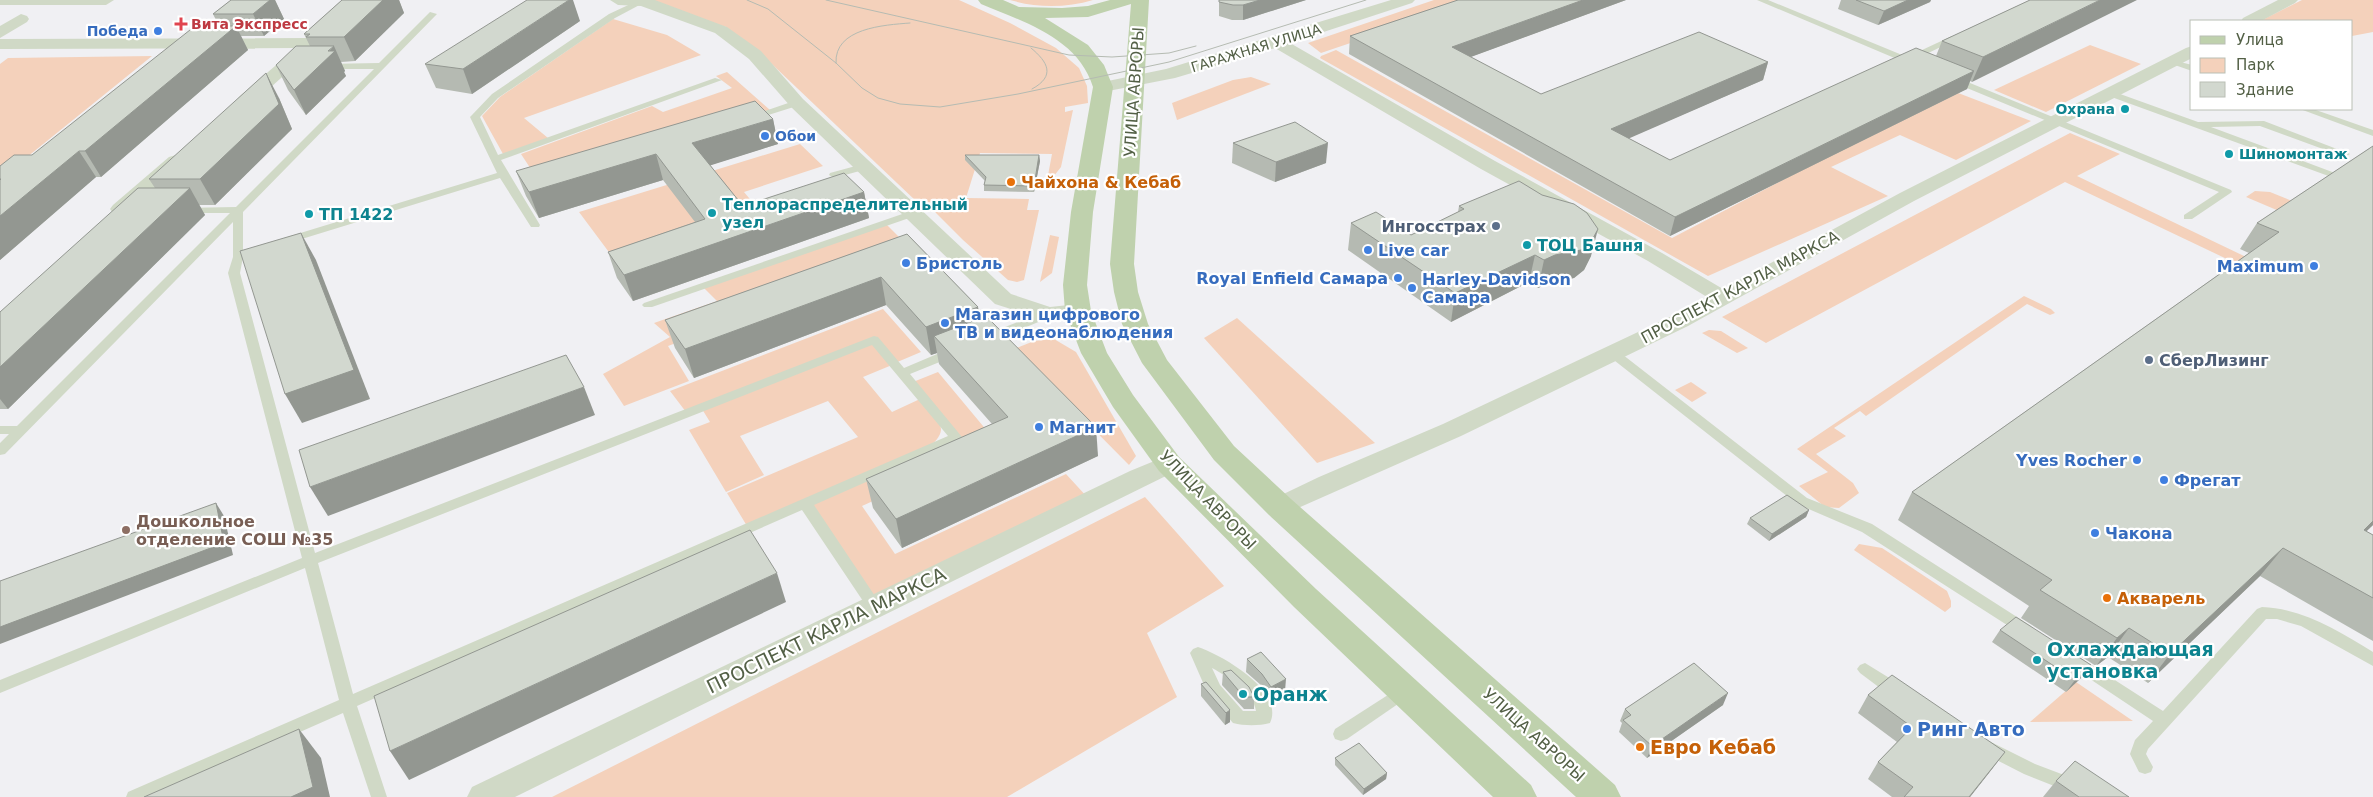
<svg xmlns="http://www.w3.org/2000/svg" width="2373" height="797" viewBox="0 0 2373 797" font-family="'DejaVu Sans',sans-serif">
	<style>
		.green { fill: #f4d1bb }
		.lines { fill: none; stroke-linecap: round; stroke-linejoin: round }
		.service { fill: #d0d9c6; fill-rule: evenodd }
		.minor { fill: #d0d9c6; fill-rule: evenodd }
		.primary { fill: #bfd1ad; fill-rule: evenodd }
		.tram { stroke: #b5bbb2; stroke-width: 1 }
		.wall { fill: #b5bab2 }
		.shaded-wall { fill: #939791 }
		.building { fill: #d2d8cf; stroke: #939791 }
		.health-dot { fill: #e0444e; stroke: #fff; stroke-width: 2 }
		.shop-dot { fill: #3f7fe0; stroke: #fff; stroke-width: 2 }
		.culture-dot { fill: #0f9aa8; stroke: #fff; stroke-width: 2 }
		.food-dot { fill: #e8710a; stroke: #fff; stroke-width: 2 }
		.service-dot { fill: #5c6f8a; stroke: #fff; stroke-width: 2 }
		.education-dot { fill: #8d6e63; stroke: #fff; stroke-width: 2 }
		.labels { text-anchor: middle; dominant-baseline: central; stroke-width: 4.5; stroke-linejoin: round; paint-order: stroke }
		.far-health-label { font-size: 14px; font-weight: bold; fill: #be3a42; stroke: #fff; text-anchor: start }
		.far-shop-label { font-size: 14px; font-weight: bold; fill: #366cbe; stroke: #fff; text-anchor: end }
		.far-street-label { font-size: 14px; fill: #536046; stroke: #fff }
		.far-culture-label { font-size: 14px; font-weight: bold; fill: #0d838f; stroke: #fff; text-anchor: end }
		.street-label { font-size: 16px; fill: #536046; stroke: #fff }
		.food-label { font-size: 16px; font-weight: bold; fill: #c56008; stroke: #fff; text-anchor: start }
		.culture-label { font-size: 16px; font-weight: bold; fill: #0d838f; stroke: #fff; text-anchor: start }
		.service-label { font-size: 16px; font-weight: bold; fill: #4e5e75; stroke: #fff; text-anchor: end }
		.shop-label { font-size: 16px; font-weight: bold; fill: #366cbe; stroke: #fff; text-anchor: start }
		.education-label { font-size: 16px; font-weight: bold; fill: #785e54; stroke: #fff; text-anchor: start }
		.near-street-label { font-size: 19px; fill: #536046; stroke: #fff }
		.near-culture-label { font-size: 19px; font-weight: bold; fill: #0d838f; stroke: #fff; text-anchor: start }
		.near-shop-label { font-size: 19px; font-weight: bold; fill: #366cbe; stroke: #fff; text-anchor: start }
		.near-food-label { font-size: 19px; font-weight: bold; fill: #c56008; stroke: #fff; text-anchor: start }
	</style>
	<rect width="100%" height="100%" fill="#f0f0f3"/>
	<g class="green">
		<path d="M628 0H959L1010 23 1056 48 1079 68 1087 86 1088 103 1065 107V112L1073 110 1061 167 1046 186 1052 154 980 153 966 198 1029 199 1027 210H1039L1024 280 1017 282 1008 280 963 240 923 200 917 202 756 49 726 27Z"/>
		<path d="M1010 0H1093C1066 8 1037 8 1010 0Z"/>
		<path d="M1434 0H1477L1321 53 1308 43Z"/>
		<path d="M2302 0H2373V32L2352 36V21H2260Z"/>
		<path d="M613 19 667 35 701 55 524 118 548 138 503 154 482 116 500 97Z"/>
		<path d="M2090 45 2141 64 2046 112 1994 90Z"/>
		<path d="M1336 50 1672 238 1953 91 2031 121 1956 160 1900 135 1831 167 1888 196 1708 276 1320 58 1321 56Z"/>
		<path d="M152 56 16 166H0V64L8 58Z"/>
		<path d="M727 72 770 110 538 180 521 154 652 106 663 112 732 88 716 76Z"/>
		<path d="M1251 77 1271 84 1177 120 1172 103 1233 80Z"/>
		<path d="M2070 133 2120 154 2077 176 2244 256 2247 263 2229 260 2065 182 1766 343 1722 317Z"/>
		<path d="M800 144 823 166 744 192 759 210 623 271 579 212Z"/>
		<path d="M2255 191 2270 192 2292 201 2279 211 2246 197Z"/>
		<path d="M886 224 915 253 668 346 689 381 624 406 603 374 670 337 654 323 717 301 704 288Z"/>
		<path d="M1050 235 1059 237 1052 273 1040 282Z"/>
		<path d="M2024 296 2051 309 2055 313 2050 315 2027 304 1866 416 1860 411 1834 428 1846 436 1816 454 1853 483 1859 493 1839 508 1825 507 1799 486 1828 472 1797 449Z"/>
		<path d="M883 309 921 352 895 363 875 339 686 412 670 391Z"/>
		<path d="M1237 318 1375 443 1317 463 1204 338Z"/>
		<path d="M1709 330 1721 331 1748 348 1737 353 1702 333Z"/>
		<path d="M1054 339 1076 352 1136 456 1129 465 1014 349 1034 341Z"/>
		<path d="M873 343 892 365 863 377 892 412 920 399C935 416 953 428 930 446L747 526 727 493 858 437 828 401 740 436 764 475 726 492 689 430 710 422 702 409Z"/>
		<path d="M938 372 998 444 862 506 895 554 1066 474 1088 498 874 601 807 503 958 437 913 382Z"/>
		<path d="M1691 382 1707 393 1692 402 1675 390Z"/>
		<path d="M1145 497 1224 586 1147 633 1177 697 1007 797H552Z"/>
		<path d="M1859 544 1882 548 1947 591 1951 601V607L1945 612 1854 550Z"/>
		<path d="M2076 682 2133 721 2030 722Z"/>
	</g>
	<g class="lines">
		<g class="service">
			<path d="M639 0 647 1 615 18 498 98 480 117 498 155 715 78 722 80 501 160 540 225 539 227H531L500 178 292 242H284L283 240 284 238 497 173 470 117 472 115 492 94 609 14Z"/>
			<path d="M1757 0H1768L1907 57 1952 36 1959 38 1914 60V64L1911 65Z"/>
			<path d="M430 12 437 14 243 212V257L240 273 315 553 874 336 878 337 904 368 949 349H957L959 352 957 355 910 374 962 437 961 440 814 505 879 602 881 606 879 610 874 612 869 610 802 510 357 706 387 797H371L343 713 152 797H126L128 792 339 700 305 568 0 693V680L302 558 228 273 233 257V222L5 454 0 455V443L9 434H0V426H17L230 213H185L180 210 181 208 236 207 374 69H327L324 68V64L379 63ZM872 345 948 436 353 694 318 563Z"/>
			<path d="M2169 59 2192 65V71L2169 63Z"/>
			<path d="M1953 76 2231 190 2232 192 2192 219H2184V215L2219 192 1950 81V77Z"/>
			<path d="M2109 90 2198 122 2264 121 2350 154 2345 157 2342 156 2260 126 2211 127 2343 176 2338 179 2334 178 2106 95 2104 93Z"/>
			<path d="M797 100 800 101V105L752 120 747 117Z"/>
			<path d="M2300 109H2313L2373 130V136Z"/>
			<path d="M863 164 867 165V169L834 178 829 175 830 173Z"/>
			<path d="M911 211 916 214 915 216 652 307H644L642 305 644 303Z"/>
			<path d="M1049 310 1053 312 1055 314 1053 316 992 341 988 342 982 338 984 335Z"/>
			<path d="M1614 350 1618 351 1807 498 1872 524 2031 626 2034 630 2031 634 2026 636 2021 634 1862 532 1797 504 1610 357 1608 354Z"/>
			<path d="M2262 607C2305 609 2338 631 2373 652V666L2301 626 2277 619H2266L2148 749 2146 754 2153 767 2151 772 2145 774 2139 772 2130 754 2135 740 2153 721 2069 665 2066 661 2069 657 2074 655 2079 657 2163 711 2257 609Z"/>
			<path d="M1198 647C1222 655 1285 691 1270 723 1259 726 1244 726 1233 723L1208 694 1190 653 1193 649ZM1212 668C1227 676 1254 693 1256 711H1243L1220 685Z"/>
			<path d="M1865 663 1904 687 1906 692 1904 697 1898 699 1892 697 1860 673 1857 669 1860 665Z"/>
			<path d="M1405 684 1411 685 1413 690 1411 695 1347 739 1341 741 1335 739 1333 734 1335 729Z"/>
			<path d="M1987 740 2035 764 2109 792 2111 797H2082L2024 774 1981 752 1979 747 1981 742Z"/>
		</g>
		<g class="minor">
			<path d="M0 0H114L106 5H0Z"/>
			<path d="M351 0H368L251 105H239L236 101 239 97 296 48 0 49V39L307 38Z"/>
			<path d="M610 0H655L727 27 761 51 803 99 1011 294 1050 307 1078 304 1086 306 1089 311 1086 316 1049 321 995 304 791 107 749 59 715 33 641 6 618 5Z"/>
			<path d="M1391 0H1415L1412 3 1290 43 1495 161 1662 253 1723 289 1900 193 2186 48 2192 46V58L1914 201 1688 326 1461 436 1280 516 1271 514 1267 507 1271 500 1319 477 1443 424 1672 316 1707 297 1648 261 1481 169 1275 48 1175 78 1103 92 1097 91 1094 87 1097 83 1103 82 1166 69Z"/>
			<path d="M2278 0H2298L2295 3 2261 21H2241L2243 18Z"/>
			<path d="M21 14 27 16 29 19 27 22 0 38V26Z"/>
			<path d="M176 155 183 157 185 161 183 165 127 213 120 215 113 213 110 209 113 205 169 157Z"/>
			<path d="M1169 455 1178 458 1182 464 1178 470 515 797H467L472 787 1130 471Z"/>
		</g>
		<path class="primary" d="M978 0H1003L1019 7 1062 8 1088 6 1110 0H1149L1134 264 1138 292 1148 324 1167 360 1234 446 1291 499 1615 785 1621 797H1576L1269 515 1214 460 1142 363 1122 324 1114 292 1110 264 1131 4 1088 17 1045 18 1088 45 1104 65 1113 87 1093 212 1087 285 1091 311 1107 353 1133 395 1179 457 1316 589 1531 785 1537 797H1493L1294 607 1159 471 1113 407 1081 353 1065 311 1063 285 1071 212 1093 87C1078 38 1024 22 981 4Z"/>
		<g class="tram">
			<path d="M747 0 768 9 836 63 862 88 878 98 900 104 940 107 1018 94 1169 62 1366 0"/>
			<path d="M826 0 1069 55 1112 57 1169 53 1196 46"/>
			<path d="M1031 48C1048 62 1056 76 1032 89"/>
			<path d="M836 63C834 28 884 25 910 23"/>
		</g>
	</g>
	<g class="wall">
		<path d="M231 0H275L284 19 264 36H241L248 50 101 177H96L0 260V166L32 155 219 26 213 14Z"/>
		<path d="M342 0H399L404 13 355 61 341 62 345 71 344 72 346 76 306 115 288 90 276 65 310 46 304 34Z"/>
		<path d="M1219 0H1306L1243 20H1232L1219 16Z"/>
		<path d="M1458 0H1626L1470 57 1541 94 1768 62 1763 80 1628 138 1670 160 1936 56 1942 41 2030 0 1972 82 1970 81 1967 89 1670 236 1349 54 1350 36Z"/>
		<path d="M1841 0H1931L1930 2 1878 25 1838 9Z"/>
		<path d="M580 21 472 94 436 88 425 64Z"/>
		<path d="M279 98 292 129 215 205H199L205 215 8 409H0V312L155 188 149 179Z"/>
		<path d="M773 119 778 144 710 165 743 206 864 192 869 218 633 301 617 278 608 252 695 222 663 180 539 218 526 196 516 171Z"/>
		<path d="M1233 143 1326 163 1275 182 1232 163Z"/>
		<path d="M2373 146V525L2366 531 2373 535V641L2260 576 2148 683 2108 657 2096 666 2021 618 2029 606 1898 520 1912 492 2249 253 2240 249 2257 223Z"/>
		<path d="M965 155H1039L1040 161 1034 192 984 191V185L985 181 965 160Z"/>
		<path d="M1459 206 1591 256 1584 270 1574 278 1549 283 1538 288 1529 282 1451 322 1348 250 1351 223 1411 235 1458 212Z"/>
		<path d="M907 234 978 307 980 318 1098 456 902 548 873 508 866 479 992 424 939 364 937 353 931 355 886 305 694 378 675 348 665 320Z"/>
		<path d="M1809 510 1806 517 1769 541 1747 524 1750 518Z"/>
		<path d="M2000 630 2082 677 2066 692 1992 642Z"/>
		<path d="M1247 659 1285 691 1271 699 1262 686 1246 672Z"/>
		<path d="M1223 672 1254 697V709H1244L1222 685Z"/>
		<path d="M1201 684 1230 710V722L1225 725 1201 696Z"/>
		<path d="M1868 695 2005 752 1992 769 1970 797H1892L1868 779 1878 762 1897 742 1858 713Z"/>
		<path d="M1723 705 1647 758 1619 732 1622 723 1620 721 1625 709Z"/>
		<path d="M1335 758 1387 773 1386 779 1363 795 1335 765Z"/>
		<path d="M2056 781 2129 797H2043Z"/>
	</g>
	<g class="shaded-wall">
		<path d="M270 0H275L284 19 264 36 253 14Z"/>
		<path d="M383 0H399L404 13 355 61 344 37Z"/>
		<path d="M569 0H573L580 21 472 94 463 69Z"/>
		<path d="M1260 0H1306L1243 20V5Z"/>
		<path d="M1583 0H1626L1449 65 1452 47Z"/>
		<path d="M1908 0H1931L1930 2 1878 25 1884 11Z"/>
		<path d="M2100 0H2137L1972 82 1983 57Z"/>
		<path d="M236 26 248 50 101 177 85 151Z"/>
		<path d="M334 46 345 71 344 72 346 76 306 115 294 90Z"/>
		<path d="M1768 62 1763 80 1607 148 1611 129Z"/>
		<path d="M1974 71 1967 89 1670 236 1675 217Z"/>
		<path d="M266 73 279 98 292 129 215 205 200 179Z"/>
		<path d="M773 119 778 144 699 169 692 143Z"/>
		<path d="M1328 143 1326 163 1275 182 1276 162Z"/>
		<path d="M79 151 96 177 0 260V216Z"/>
		<path d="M656 154 663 180 539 218 529 192Z"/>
		<path d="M1039 155 1040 161 1034 192V186Z"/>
		<path d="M190 188 205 215 8 409 0 399V367Z"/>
		<path d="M864 192 869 218 633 301 624 275Z"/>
		<path d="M1598 229 1591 256 1584 270 1574 278 1549 283 1538 288 1544 260Z"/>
		<path d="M301 233 316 260 370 399 302 423 285 394Z"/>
		<path d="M1535 255 1529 282 1451 322 1455 293Z"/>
		<path d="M881 277 886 305 694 378 685 349Z"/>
		<path d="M978 307 982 335 934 336 937 353 931 355 926 327Z"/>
		<path d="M584 387 595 415 328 516 310 487Z"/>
		<path d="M1096 427 1098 456 902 548 896 519Z"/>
		<path d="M216 503 224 516 233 555 0 644V627Z"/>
		<path d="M1809 510 1806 517 1769 541 1772 534Z"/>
		<path d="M2373 521V525L2339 558 2364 530Z"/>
		<path d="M2283 548 2260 576 2148 683 2170 654Z"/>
		<path d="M777 573 786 602 409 780 390 751Z"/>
		<path d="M2129 628 2108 657 2096 666 2117 638Z"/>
		<path d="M2091 665 2082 677 2066 692 2075 680Z"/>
		<path d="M1286 679 1285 691 1271 699V687Z"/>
		<path d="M1728 693 1723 705 1647 758 1652 746Z"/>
		<path d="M1230 710V722L1225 725 1226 713Z"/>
		<path d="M299 729 321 758 330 797H291Z"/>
		<path d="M2005 752 1992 769 1970 797H1969Z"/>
		<path d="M1387 773 1386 779 1363 795 1364 789Z"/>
	</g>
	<g class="building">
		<path d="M231 0H270L253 14H213Z"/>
		<path d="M342 0H383L344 37H306L310 34H304Z"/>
		<path d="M527 0H569L463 69 425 64Z"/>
		<path d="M1219 0H1260L1243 5H1233L1219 2Z"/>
		<path d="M1458 0H1583L1452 47 1541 94 1699 32 1768 62 1611 129 1670 160 1916 48 1974 71 1675 217 1350 36Z"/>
		<path d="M1856 0H1908L1884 11Z"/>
		<path d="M2030 0H2100L1983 57 1942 41Z"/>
		<path d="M195 26H236L85 151H79L0 216V180L1 179H0V166L14 155H32Z"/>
		<path d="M296 46H334L328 51H335L294 90 276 65Z"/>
		<path d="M266 73 279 104 200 179H149Z"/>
		<path d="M755 101 773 119 692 143 743 206 844 173 864 192 624 275 608 252 705 219 656 154 529 192 516 171Z"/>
		<path d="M1295 122 1328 143 1276 162 1233 143Z"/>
		<path d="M2373 146V521L2364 530 2373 535V598L2283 548 2170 654 2129 628 2117 638 2040 590 2052 580 1912 492 2279 232 2257 223Z"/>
		<path d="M965 155H1039L1034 186 984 185 986 177Z"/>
		<path d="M1519 181 1542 195 1574 204 1587 213 1598 229 1591 242 1581 250 1555 255 1544 260 1535 255 1455 293 1351 223 1376 212 1411 235 1464 209 1459 206Z"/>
		<path d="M138 188H190L0 367V312Z"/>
		<path d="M301 233 354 370 285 394 240 251Z"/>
		<path d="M907 234 978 307 926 327 881 277 685 349 665 320Z"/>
		<path d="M986 316 1096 427 896 519 866 479 1008 417 934 336Z"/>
		<path d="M566 355 584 387 310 487 299 450Z"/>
		<path d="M1787 495 1809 510 1772 534 1750 518Z"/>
		<path d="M216 503 224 543 0 627V581Z"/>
		<path d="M750 530 777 573 390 751 374 696Z"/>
		<path d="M2016 617 2091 665 2075 680 2000 630Z"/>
		<path d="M1261 652 1286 679 1271 687 1262 674 1247 659Z"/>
		<path d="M1694 663 1728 693 1652 746 1623 720 1631 715 1625 709Z"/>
		<path d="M1231 670 1249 687 1254 697H1244L1223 672Z"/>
		<path d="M1892 675 2005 752 1969 797H1904L1913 787 1878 762 1912 727 1868 695Z"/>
		<path d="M1206 682 1230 710 1226 713 1201 684Z"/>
		<path d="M299 729 313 787 291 797H144Z"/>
		<path d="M1359 743 1387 773 1364 789 1335 758Z"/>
		<path d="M2075 761 2129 797H2079L2056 781Z"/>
	</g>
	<path class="health-dot" d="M178.5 16.5h5v5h5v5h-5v5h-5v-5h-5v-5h5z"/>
	<g class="shop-dot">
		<circle cx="158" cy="31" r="5"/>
		<circle cx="765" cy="136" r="5"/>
		<circle cx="1368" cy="250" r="5"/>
		<circle cx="906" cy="263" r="5"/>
		<circle cx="2314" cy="266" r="5"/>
		<circle cx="1398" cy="278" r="5"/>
		<circle cx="1412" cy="288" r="5"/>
		<circle cx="945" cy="323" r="5"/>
		<circle cx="1039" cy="427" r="5"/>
		<circle cx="2137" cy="460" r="5"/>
		<circle cx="2164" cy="480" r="5"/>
		<circle cx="2095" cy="533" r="5"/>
		<circle cx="1907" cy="729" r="5"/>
	</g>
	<g class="culture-dot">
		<circle cx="2125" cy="109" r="5"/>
		<circle cx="2229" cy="154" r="5"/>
		<circle cx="712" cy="213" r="5"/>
		<circle cx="309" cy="214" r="5"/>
		<circle cx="1527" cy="245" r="5"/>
		<circle cx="2037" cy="660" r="5"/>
		<circle cx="1243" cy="694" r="5"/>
	</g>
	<g class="food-dot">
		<circle cx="1011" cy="182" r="5"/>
		<circle cx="2107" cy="598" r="5"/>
		<circle cx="1640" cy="747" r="5"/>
	</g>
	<g class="service-dot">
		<circle cx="1496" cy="226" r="5"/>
		<circle cx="2149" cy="360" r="5"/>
	</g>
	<circle class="education-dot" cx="126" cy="530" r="5"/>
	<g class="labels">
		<g class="far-health-label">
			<text x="191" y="24">Вита Экспресс</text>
		</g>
		<g class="far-shop-label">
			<text x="148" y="31">Победа</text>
			<text x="775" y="136" text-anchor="start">Обои</text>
		</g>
		<g class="far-street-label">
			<text transform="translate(1256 48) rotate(-17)">ГАРАЖНАЯ УЛИЦА</text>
		</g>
		<g class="far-culture-label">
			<text x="2115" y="109">Охрана</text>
			<text x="2239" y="154" text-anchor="start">Шиномонтаж</text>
		</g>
		<g class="street-label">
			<text transform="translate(1134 92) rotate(-86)">УЛИЦА АВРОРЫ</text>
			<text transform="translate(1740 287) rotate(-28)">ПРОСПЕКТ КАРЛА МАРКСА</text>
			<text transform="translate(1208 500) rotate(46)">УЛИЦА АВРОРЫ</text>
			<text transform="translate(1534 735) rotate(42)">УЛИЦА АВРОРЫ</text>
		</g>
		<g class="food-label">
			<text x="1021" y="182">Чайхона &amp; Кебаб</text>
			<text x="2117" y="598">Акварель</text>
		</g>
		<g class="culture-label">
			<text x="722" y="204">Теплораспределительный<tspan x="722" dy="18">узел</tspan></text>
			<text x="319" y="214">ТП 1422</text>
			<text x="1537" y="245">ТОЦ Башня</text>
		</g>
		<g class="service-label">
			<text x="1486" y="226">Ингосстрах</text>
			<text x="2159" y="360" text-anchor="start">СберЛизинг</text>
		</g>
		<g class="shop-label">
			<text x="1378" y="250">Live car</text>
			<text x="916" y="263">Бристоль</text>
			<text x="2304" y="266" text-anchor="end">Maximum</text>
			<text x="1388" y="278" text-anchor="end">Royal Enfield Самара</text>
			<text x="1422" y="279">Harley-Davidson<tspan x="1422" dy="18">Самара</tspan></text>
			<text x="955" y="314">Магазин цифрового<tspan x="955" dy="18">ТВ и видеонаблюдения</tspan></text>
			<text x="1049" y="427">Магнит</text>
			<text x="2127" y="460" text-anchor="end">Yves Rocher</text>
			<text x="2174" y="480">Фрегат</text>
			<text x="2105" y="533">Чакона</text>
		</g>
		<g class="education-label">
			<text x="136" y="521">Дошкольное<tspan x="136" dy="18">отделение СОШ №35</tspan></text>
		</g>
		<g class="near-street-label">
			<text transform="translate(826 630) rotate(-26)">ПРОСПЕКТ КАРЛА МАРКСА</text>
		</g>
		<g class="near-culture-label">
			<text x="2047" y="649">Охлаждающая<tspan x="2047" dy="22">установка</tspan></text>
			<text x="1253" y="694">Оранж</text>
		</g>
		<g class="near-shop-label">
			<text x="1917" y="729">Ринг Авто</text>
		</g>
		<g class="near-food-label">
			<text x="1650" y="747">Евро Кебаб</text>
		</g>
	</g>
	<rect x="2190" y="20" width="162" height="90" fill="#ffffff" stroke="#babfb5"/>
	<rect x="2200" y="36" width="25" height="8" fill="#bfd1ad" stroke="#babfb5"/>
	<text x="2236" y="45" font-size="15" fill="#536046">Улица</text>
	<rect x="2200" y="58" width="25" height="15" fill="#f4d1bb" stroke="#babfb5"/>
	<text x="2236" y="70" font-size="15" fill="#536046">Парк</text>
	<rect x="2200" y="82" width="25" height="15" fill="#d2d8cf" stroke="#babfb5"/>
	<text x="2236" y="95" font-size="15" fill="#536046">Здание</text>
</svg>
